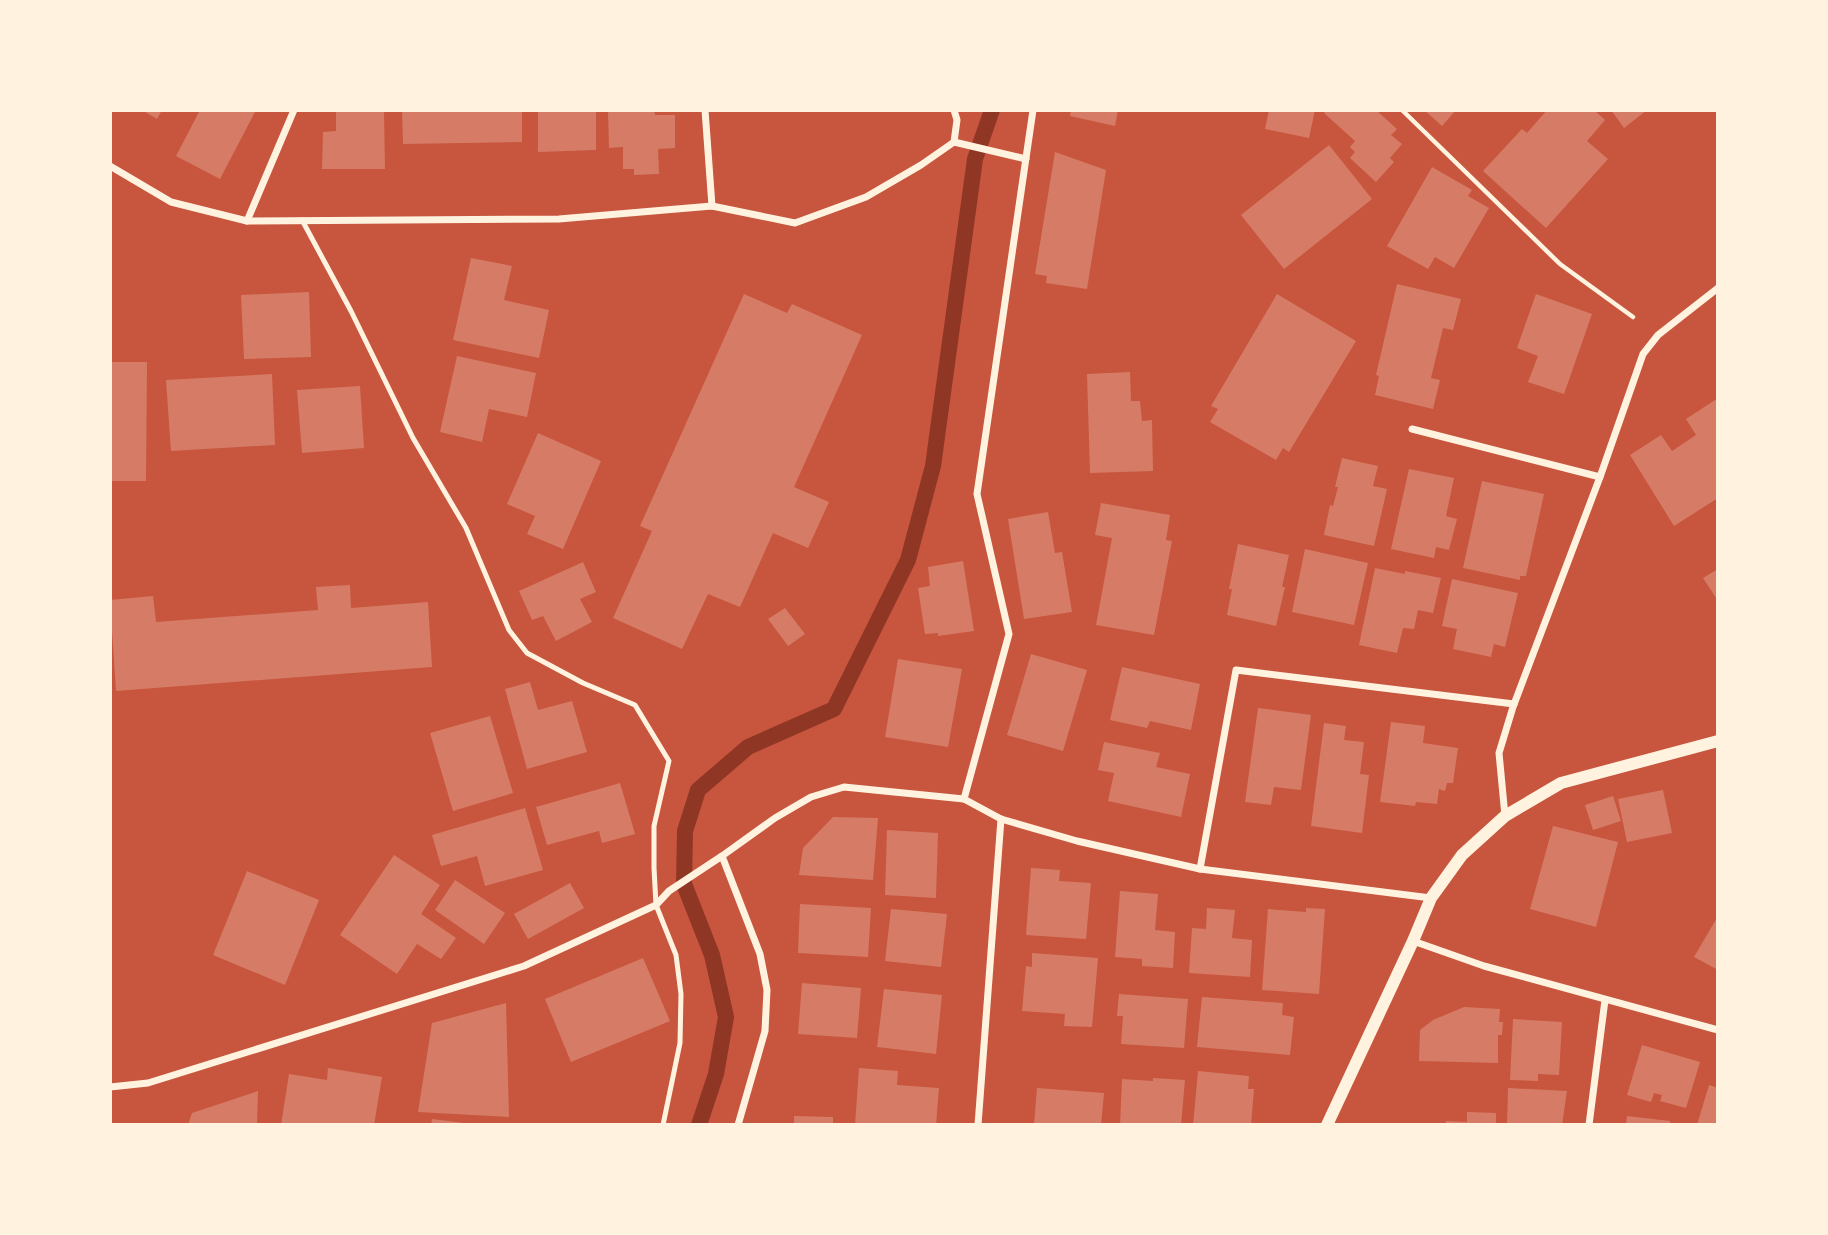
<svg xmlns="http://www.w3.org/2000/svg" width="1828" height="1235" viewBox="0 0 1828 1235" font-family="'Roboto Serif',serif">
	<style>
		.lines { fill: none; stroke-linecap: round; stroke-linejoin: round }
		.stream { stroke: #8f3625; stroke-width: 16 }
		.building { fill: #d67c66 }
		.path { stroke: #fff3e0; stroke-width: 4.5 }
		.service { stroke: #fff3e0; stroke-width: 5 }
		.minor { stroke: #fff3e0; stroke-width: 7 }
		.tertiary { stroke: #fff3e0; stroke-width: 12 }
	</style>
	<rect width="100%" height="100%" fill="#c8553d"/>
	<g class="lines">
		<path class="stream" d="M699 1125 716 1074 726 1017 712 955 684 884 685 831 698 790 748 747 834 709 908 560 933 466 975 159 992 110"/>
	</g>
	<g class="building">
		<path d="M142 110H162L157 119Z"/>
		<path d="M200 110H256L220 179 176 156Z"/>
		<path d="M336 110H384L385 169H322L323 132 336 131Z"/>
		<path d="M402 110H522V142L403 144Z"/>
		<path d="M538 110H596V150L538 152Z"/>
		<path d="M608 110H654L655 115H675V148L658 149 659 174 634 175V169H623V147L609 148Z"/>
		<path d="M1071 110H1118L1115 126 1070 116Z"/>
		<path d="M1269 110H1315L1309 138 1265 129Z"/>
		<path d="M1327 110H1376L1397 129 1391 135 1402 144 1390 158 1394 162 1376 182 1350 158 1355 152 1350 147 1355 141 1324 113Z"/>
		<path d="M1424 110H1456L1442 126Z"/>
		<path d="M1547 110H1594L1605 120 1587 141 1608 159 1546 228 1483 171 1522 129 1527 133Z"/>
		<path d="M1611 110H1647L1624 128Z"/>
		<path d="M1329 145 1372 199 1284 269 1241 215Z"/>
		<path d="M1055 152 1106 170 1087 289 1046 283 1047 276 1035 274Z"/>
		<path d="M1432 167 1472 190 1468 196 1489 208 1454 268 1435 257 1428 269 1387 246Z"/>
		<path d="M471 258 512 266 504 300 549 310 539 358 453 340Z"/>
		<path d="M1397 284 1461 299 1453 330 1443 328 1431 378 1440 380 1433 409 1375 395 1379 376 1376 375Z"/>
		<path d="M309 292 311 357 244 359 241 295Z"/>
		<path d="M744 294 787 313 792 304 862 335 794 487 829 502 808 548 773 533 740 607 708 594 682 649 613 618 652 531 640 526Z"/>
		<path d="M1277 294 1356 341 1289 452 1283 448 1276 460 1210 422 1218 409 1211 406Z"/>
		<path d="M1536 294 1592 314 1564 394 1528 382 1538 356 1517 348Z"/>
		<path d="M457 356 536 373 527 417 489 409 482 442 440 432Z"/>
		<path d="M110 362H147L146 481H110Z"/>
		<path d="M1130 372 1131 401H1140L1142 421 1152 420 1153 471 1090 473 1087 374Z"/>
		<path d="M272 374 275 445 171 451 166 380Z"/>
		<path d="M360 386 364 448 302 453 297 390Z"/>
		<path d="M1718 398V498L1674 526 1630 455 1661 435 1672 451 1696 435 1686 419Z"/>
		<path d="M538 433 601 461 563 549 527 534 535 516 507 504Z"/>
		<path d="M1342 458 1378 466 1373 486 1387 489 1374 546 1324 535 1330 505 1333 506 1338 487H1335Z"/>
		<path d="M1409 469 1454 478 1446 516 1457 519 1449 550 1436 547 1434 558 1391 549Z"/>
		<path d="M1482 481 1544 494 1526 576H1520V580L1463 568Z"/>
		<path d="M1101 503 1170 515 1166 540 1172 541 1154 635 1096 625 1112 538 1095 535Z"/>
		<path d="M1048 512 1055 553 1062 552 1072 612 1024 619 1008 519Z"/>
		<path d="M1238 544 1289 555 1282 587H1285L1276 626 1227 615 1232 589H1229Z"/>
		<path d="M1305 549 1368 563 1354 625 1292 612Z"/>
		<path d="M963 561 974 631 938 636V633L925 634 918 588 930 586 928 567Z"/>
		<path d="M583 562 596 592 580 599 592 622 556 641 543 616 532 620 519 591Z"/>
		<path d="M1375 568 1405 574V571L1441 578 1433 613 1418 610 1414 629 1403 628 1397 653 1359 645Z"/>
		<path d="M1718 569V601L1703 578Z"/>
		<path d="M1452 579 1518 593 1505 647 1494 644 1491 657 1453 649 1457 629 1442 626Z"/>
		<path d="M350 585 351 608 428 602 432 667 116 691 110 600 153 596 156 622 318 610 316 587Z"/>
		<path d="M785 608 805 634 788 646 768 619Z"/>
		<path d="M1031 654 1087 670 1063 751 1007 735Z"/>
		<path d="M898 659 962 669 948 747 885 737Z"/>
		<path d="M1122 667 1200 684 1191 730 1150 721 1147 728 1110 720Z"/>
		<path d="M530 682 538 710 572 701 587 752 527 769 505 689Z"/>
		<path d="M1258 708 1311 715 1301 790 1274 787 1271 805 1245 802Z"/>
		<path d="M490 716 513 793 453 811 430 733Z"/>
		<path d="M1391 722 1425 726 1423 743 1458 748 1453 783H1447L1445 791 1439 789 1437 804 1416 802 1415 806 1380 802Z"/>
		<path d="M1324 723 1346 726 1344 740 1364 742 1360 774 1369 775 1362 833 1311 826Z"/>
		<path d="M1104 742 1160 753 1156 767 1190 774 1181 817 1108 801 1114 773 1098 770Z"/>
		<path d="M620 783 635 834 602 843 599 831 547 845 536 807Z"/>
		<path d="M1663 790 1672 833 1627 842 1618 799Z"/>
		<path d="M1613 796 1621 821 1593 830 1585 805Z"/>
		<path d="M525 808 543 870 485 886 477 856 441 866 432 835Z"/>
		<path d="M833 817 878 818 873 880 799 875 803 848Z"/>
		<path d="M1553 826 1618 842 1596 927 1530 909Z"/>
		<path d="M887 830 938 833 936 898 885 895Z"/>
		<path d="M394 855 440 885 421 914 456 938 441 959 417 944 397 974 340 935Z"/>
		<path d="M1031 868 1060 870 1059 881 1091 883 1086 939 1026 935Z"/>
		<path d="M247 871 319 900 285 985 213 955Z"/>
		<path d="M455 880 505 913 484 944 435 910Z"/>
		<path d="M570 883 584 908 528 939 514 914Z"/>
		<path d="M1120 891 1158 894 1155 930 1175 932 1173 968 1142 966V959L1115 957Z"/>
		<path d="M800 904 871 908 868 957 798 953Z"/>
		<path d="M1207 908 1235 910 1232 938 1252 940 1250 977 1189 973 1192 928 1206 929Z"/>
		<path d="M1306 908 1325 909 1319 994 1262 990 1268 909 1306 912Z"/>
		<path d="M891 909 947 914 941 967 885 961Z"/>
		<path d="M1718 916V970L1694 957Z"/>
		<path d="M1032 953 1098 958 1092 1027 1064 1026 1065 1014 1022 1011 1026 966 1032 967Z"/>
		<path d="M643 958 670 1021 571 1062 545 999Z"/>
		<path d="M802 983 861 988 857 1038 798 1034Z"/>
		<path d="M884 989 942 995 936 1054 877 1047Z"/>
		<path d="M1119 994 1188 999 1184 1048 1121 1044 1123 1016H1117Z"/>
		<path d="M1202 997 1283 1003 1282 1015 1294 1017 1290 1055 1197 1047Z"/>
		<path d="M506 1003 509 1117 418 1112 432 1023Z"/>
		<path d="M1464 1007 1500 1009 1499 1022H1503L1502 1035H1498V1063L1419 1061 1420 1030 1433 1020Z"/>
		<path d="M1513 1019 1562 1022 1559 1075 1538 1074V1081L1510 1080Z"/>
		<path d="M1642 1045 1700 1062 1686 1108 1660 1101 1662 1095 1654 1093 1651 1102 1627 1095Z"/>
		<path d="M328 1068 382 1077 374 1125H281L289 1074 327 1080Z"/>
		<path d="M859 1068 898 1071 897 1085 939 1088 936 1125H855Z"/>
		<path d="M1198 1071 1249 1076 1248 1089H1254L1251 1125H1193Z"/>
		<path d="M1153 1078 1185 1080 1181 1125H1120L1122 1079 1153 1081Z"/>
		<path d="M1709 1085 1718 1088V1125H1697Z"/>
		<path d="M1037 1088 1104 1093 1101 1125H1034Z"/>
		<path d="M1508 1088 1567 1091 1562 1125H1507Z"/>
		<path d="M258 1091 257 1125H188L192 1113Z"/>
		<path d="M1467 1112 1496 1113V1125H1445L1446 1121 1467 1122Z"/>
		<path d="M794 1116 833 1117V1125H794Z"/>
		<path d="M1627 1116 1670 1121V1125H1626Z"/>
		<path d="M432 1119 464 1123V1125H431Z"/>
	</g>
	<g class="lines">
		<path class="path" d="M1402 110 1560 264 1633 317"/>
		<path class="service" d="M302 220 351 311 413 438 466 528 509 630 527 653 583 683 635 705 669 761 654 826V868L656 905 676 955 681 994 680 1043 663 1125"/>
		<g class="minor">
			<path d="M705 110 712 206"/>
			<path d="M954 142 957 120 954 110"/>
			<path d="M110 166 171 202 247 221 559 219 712 206 795 223 866 197 921 165 954 142 1026 159"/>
			<path d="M247 221 294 110"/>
			<path d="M1412 429 1600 477"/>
			<path d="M964 799 1009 634 977 494 1033 110"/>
			<path d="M1505 816 1499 753 1513 707 1600 477 1643 354 1658 335 1718 288"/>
			<path d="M722 856 760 954 767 990 765 1031 738 1125"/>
			<path d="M1200 869 1236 670 1514 704"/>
			<path d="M1413 941 1484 966 1718 1030"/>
			<path d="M110 1087 148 1083 524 966 656 905 669 891 722 856 775 818 811 797 844 787 964 799 1001 819 1077 841 1200 869 1431 898"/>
			<path d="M978 1125 1001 819"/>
			<path d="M1589 1125 1605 1000"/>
		</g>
		<path class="tertiary" d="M1327 1125 1413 941 1431 898 1462 855 1505 816 1561 783 1718 741"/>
	</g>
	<rect width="1828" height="1235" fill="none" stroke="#fff3e0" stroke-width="224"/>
</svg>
